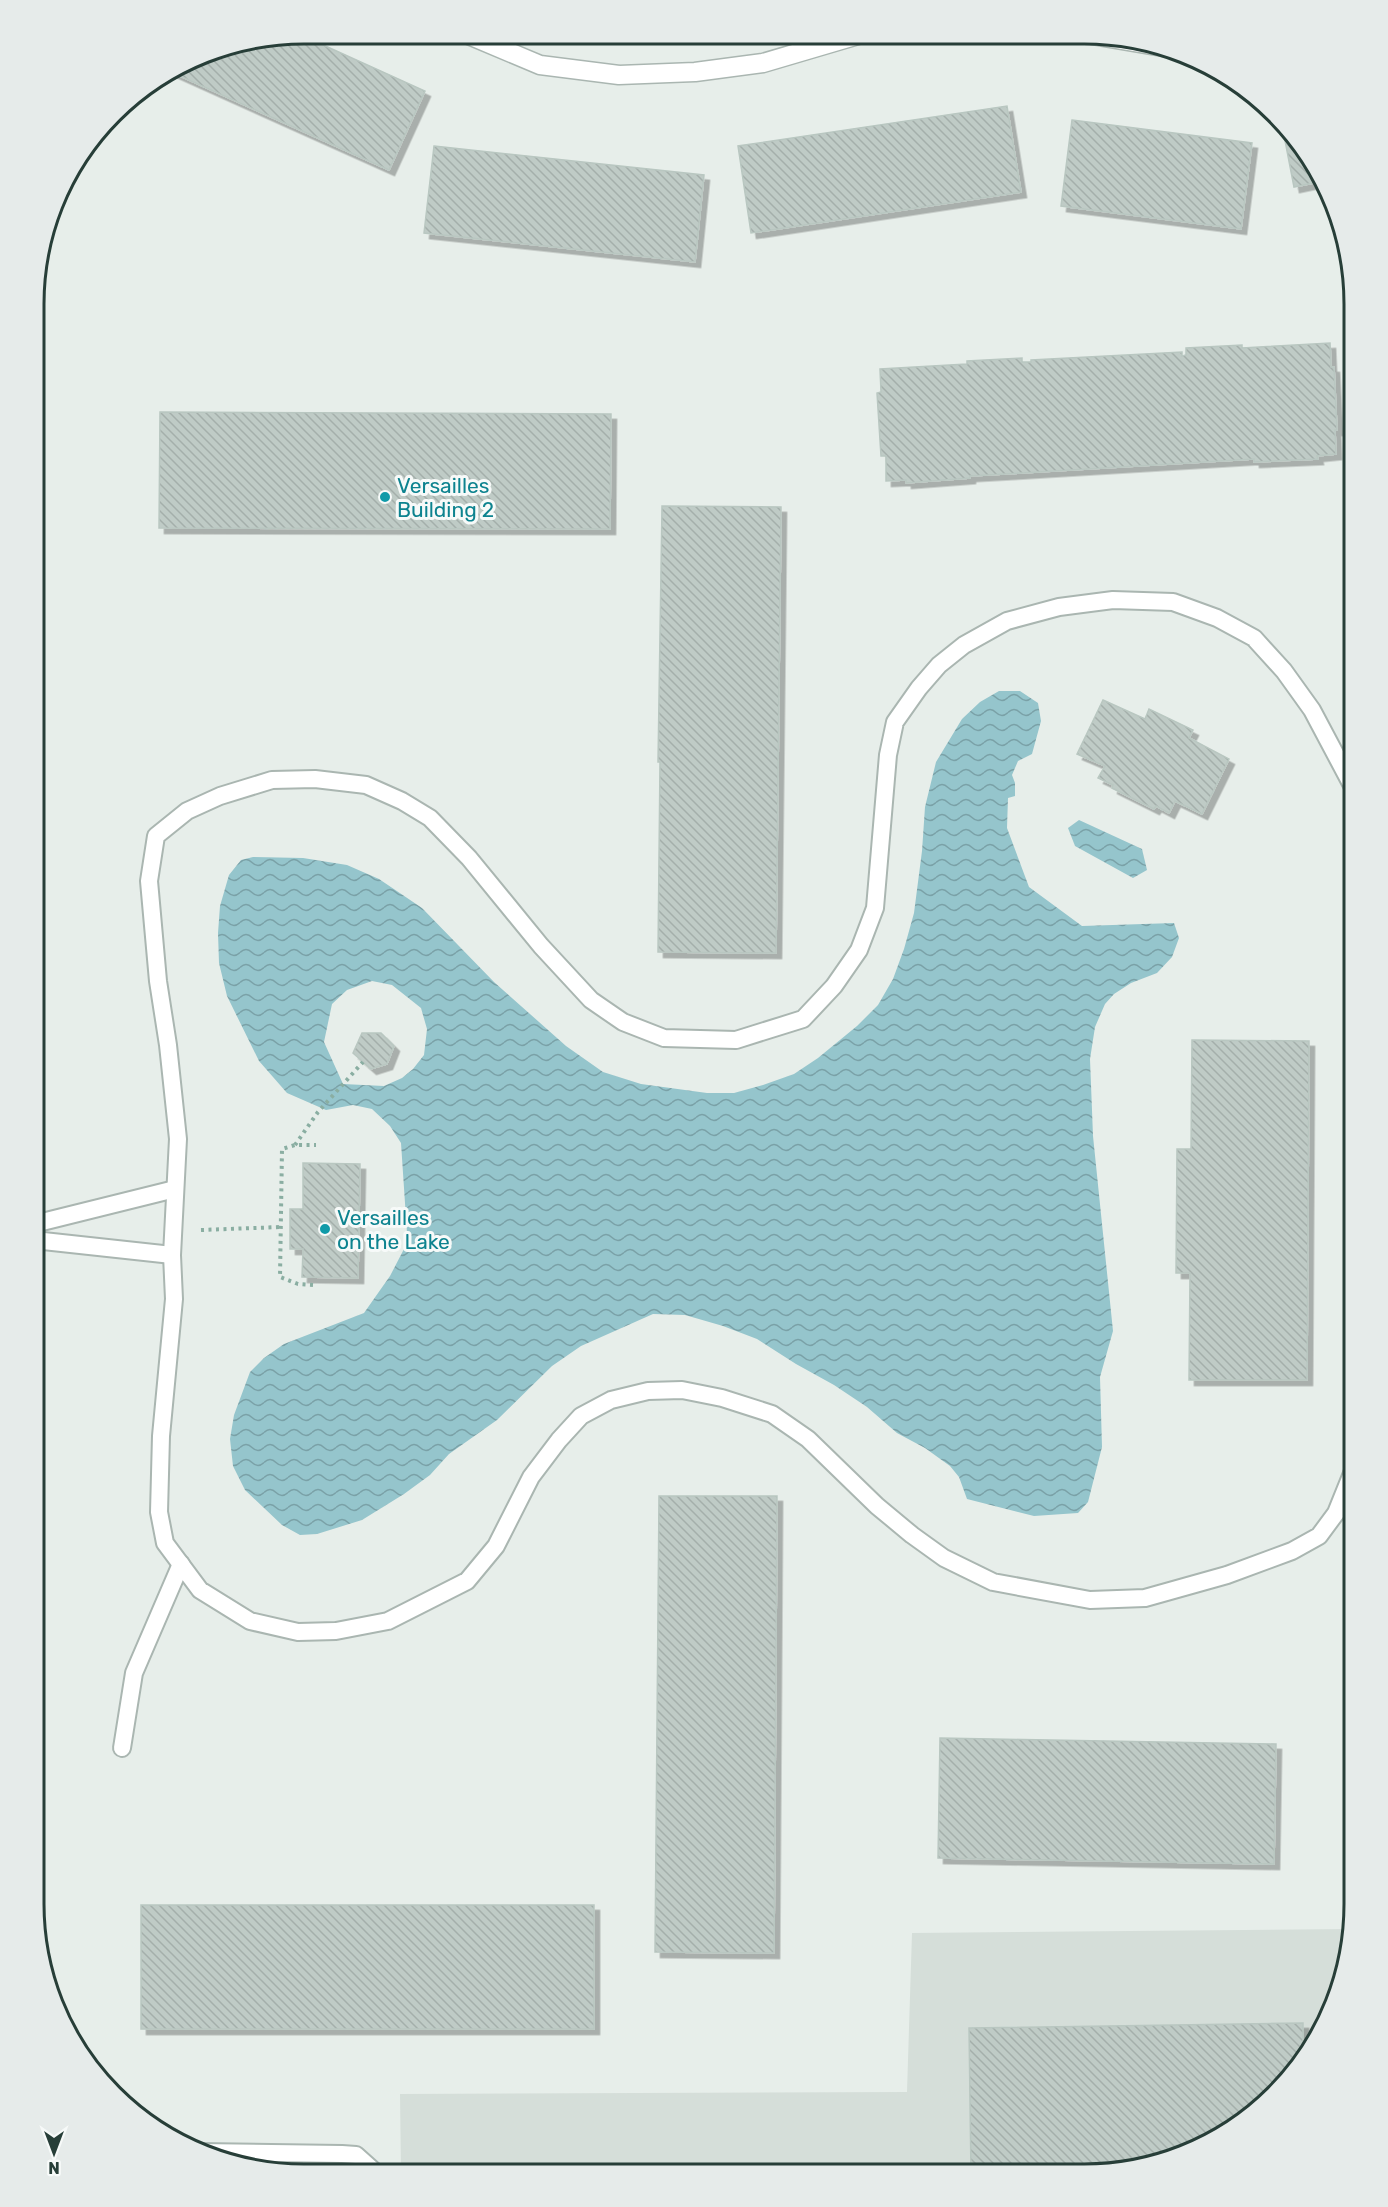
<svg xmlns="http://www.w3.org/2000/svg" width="1388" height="2207" viewBox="0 0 1388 2207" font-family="Rubik,sans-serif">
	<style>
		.built { fill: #d5ded9 }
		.water { fill: url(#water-waves); fill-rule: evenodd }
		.building { fill: url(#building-back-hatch); stroke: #b9c7c1; stroke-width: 1.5; filter: url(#shadow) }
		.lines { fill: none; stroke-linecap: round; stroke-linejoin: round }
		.lane-casing { stroke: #aab6b1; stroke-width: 20 }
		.street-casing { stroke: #aab6b1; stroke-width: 21 }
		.path { stroke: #8aaea2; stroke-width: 4; stroke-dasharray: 3 4.5; stroke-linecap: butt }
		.lane { stroke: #fff; stroke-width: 16 }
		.street { stroke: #fff; stroke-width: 18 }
		.culture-dot { fill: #0f9aa8; stroke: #f7faf9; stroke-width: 2 }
		.labels { text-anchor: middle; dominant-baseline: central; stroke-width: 6; stroke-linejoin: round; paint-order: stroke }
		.culture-label { font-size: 21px; fill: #0d838f; stroke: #f7faf9; text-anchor: start }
		.rim { fill: none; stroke: #273e38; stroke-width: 3 }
	</style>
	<defs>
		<pattern id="water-waves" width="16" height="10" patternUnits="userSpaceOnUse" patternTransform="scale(1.5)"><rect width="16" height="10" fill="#95c5cc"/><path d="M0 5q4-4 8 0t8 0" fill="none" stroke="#7aa1a7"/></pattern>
		<pattern id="building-back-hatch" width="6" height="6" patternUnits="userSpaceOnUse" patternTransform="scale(1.5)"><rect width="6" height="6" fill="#bfcbc6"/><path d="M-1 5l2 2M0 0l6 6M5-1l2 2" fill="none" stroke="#a4afab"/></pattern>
		<filter id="shadow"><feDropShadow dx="5.5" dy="5.5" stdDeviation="0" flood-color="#0004"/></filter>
	</defs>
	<rect width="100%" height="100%" fill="#e7eeea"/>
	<path class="built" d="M1353 1929 1335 2007 1299 2068 1249 2118 1188 2153 1085 2174 401 2172 400 2094 907 2092 912 1933Z"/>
	<g class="water">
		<path d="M999 691H1020L1038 703 1041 721 1032 754 1018 761 1012 775 1015 783V796L1008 798 1007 828 1029 887 1082 926 1174 923 1179 938 1172 957 1157 973 1131 983 1114 994 1105 1004 1095 1027 1090 1059 1093 1136 1113 1331 1100 1377 1102 1447 1088 1502 1078 1513 1034 1516 967 1499 959 1477 950 1466 925 1448 897 1433 867 1407 834 1385 796 1364 757 1339 723 1326 685 1315 653 1314 581 1346 552 1366 497 1420 449 1454 430 1475 404 1494 362 1520 317 1534 300 1535 282 1525 245 1490 233 1466 230 1439 234 1415 250 1372 264 1358 284 1344 364 1313 390 1276 404 1249 407 1233 401 1143 390 1126 372 1109 353 1105 326 1110 287 1093 259 1061 227 996 219 963 218 933 220 906 229 875 241 860 253 857 303 858 347 865 379 879 422 908 494 982 566 1046 603 1072 641 1084 707 1093H734L763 1085 794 1074 818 1058 857 1026 878 1005 893 979 904 949 914 913 922 851 925 807 936 762 962 719 980 702ZM372 981 392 985 421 1008 427 1029 424 1055 413 1069 402 1078 384 1086 343 1084 324 1042 332 1004 347 990Z"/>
		<path d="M1079 820 1142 849 1147 870 1133 878 1075 846 1068 828Z"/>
	</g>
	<g class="building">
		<path d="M299 34 425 91 389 170 171 72 200 53Z"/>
		<path d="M1007 106 1021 192 751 233 738 146Z"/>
		<path d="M1072 120 1252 143 1241 229 1061 206Z"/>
		<path d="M1281 120 1299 139 1323 181 1294 187Z"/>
		<path d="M434 146 704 175 695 262 424 233Z"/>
		<path d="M1330 343 1331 367H1334L1337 430H1335L1336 454 1317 456 1318 459 1254 462V459L970 476V478L906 483V480L886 481V456H881L877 393 881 392 880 369 967 364V361L1022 358V362H1031V360L1182 352V356L1186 355V348L1242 345V348Z"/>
		<path d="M160 412 611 414 610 529 159 528Z"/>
		<path d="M662 506 781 507 776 953 658 952 660 762H658Z"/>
		<path d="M1103 700 1145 719 1149 709 1193 730 1189 738 1229 759 1202 814 1175 801 1169 813 1156 806 1154 809 1112 788 1113 785 1098 778 1105 766 1077 754Z"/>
		<path d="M362 1033H381L394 1046 387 1064 371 1069 353 1053Z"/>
		<path d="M1192 1040 1309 1041 1307 1380H1189L1190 1273H1176L1177 1149H1191Z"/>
		<path d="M303 1163 360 1164 358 1278 302 1277 303 1249H290V1209H303Z"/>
		<path d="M659 1496H777L774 1953 655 1952Z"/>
		<path d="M940 1738 1276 1744 1274 1864 938 1858Z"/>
		<rect x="141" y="1905" width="453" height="124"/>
		<path d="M1303 2023V2061L1299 2068 1249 2118 1188 2153 1085 2174H971L969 2028Z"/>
		<path d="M291 2164 292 2172H278V2165Z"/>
	</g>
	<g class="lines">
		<g class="lane-casing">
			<g id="lane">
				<path d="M34 1224 175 1189"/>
				<path d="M34 1240 172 1255"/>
				<path d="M1355 1466 1336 1513 1319 1536 1292 1551 1227 1575 1145 1598 1090 1600 993 1582 944 1558 912 1535 877 1506 808 1439 772 1414 722 1398 682 1390 648 1391 611 1400 581 1416 559 1440 531 1477 496 1546 467 1581 388 1621 336 1631 298 1632 250 1621 200 1590 165 1543 159 1512 161 1436 174 1299 172 1255 178 1139 168 1045 158 981 149 881 156 836 187 811 220 796 272 780 315 779 366 785 402 801 430 818 469 858 541 946 591 1000 623 1022 664 1038 736 1040 803 1019 834 986 859 950 875 908 888 755 895 722 919 688 939 665 964 645 1007 621 1059 607 1113 600 1173 602 1217 618 1254 638 1284 671 1312 710 1355 791"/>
				<path d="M122 1748 134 1673 181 1564"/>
				<path d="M198 2152 342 2154 356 2155 375 2172"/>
			</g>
		</g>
		<g class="street-casing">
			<g id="street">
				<path d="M464 33 540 65 619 75 695 72 763 63 858 35"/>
				<path d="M1092 35 1163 47"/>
			</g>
		</g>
		<g class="path">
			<path d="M295 1145 318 1112 363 1062"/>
			<path d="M201 1230 281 1227"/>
			<path d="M313 1285 298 1284 280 1277 282 1149 295 1145H316"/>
		</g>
		<use href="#lane" class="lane"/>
		<use href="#street" class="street"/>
	</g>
	<g class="culture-dot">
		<circle cx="385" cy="497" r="6"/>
		<circle cx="325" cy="1229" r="6"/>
	</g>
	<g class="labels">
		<g class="culture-label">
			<text x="397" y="485">Versailles<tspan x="397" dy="24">Building 2</tspan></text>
			<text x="337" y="1217">Versailles<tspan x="337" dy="24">on the Lake</tspan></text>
		</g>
	</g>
	<path d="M0 0H1388V2207H0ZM304 44H1084A260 260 0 0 1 1344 304V1904A260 260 0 0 1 1084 2164H304A260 260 0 0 1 44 1904V304A260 260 0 0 1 304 44Z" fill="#e6ebea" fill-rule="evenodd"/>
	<path class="rim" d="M304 44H1084A260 260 0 0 1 1344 304V1904A260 260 0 0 1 1084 2164H304A260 260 0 0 1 44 1904V304A260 260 0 0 1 304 44Z"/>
	<g transform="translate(54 2153) rotate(180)" stroke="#f7faf9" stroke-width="4.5" paint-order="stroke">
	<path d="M0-4.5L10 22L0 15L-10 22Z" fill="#273e38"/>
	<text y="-9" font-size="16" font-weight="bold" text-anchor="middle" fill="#273e38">N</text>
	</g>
</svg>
